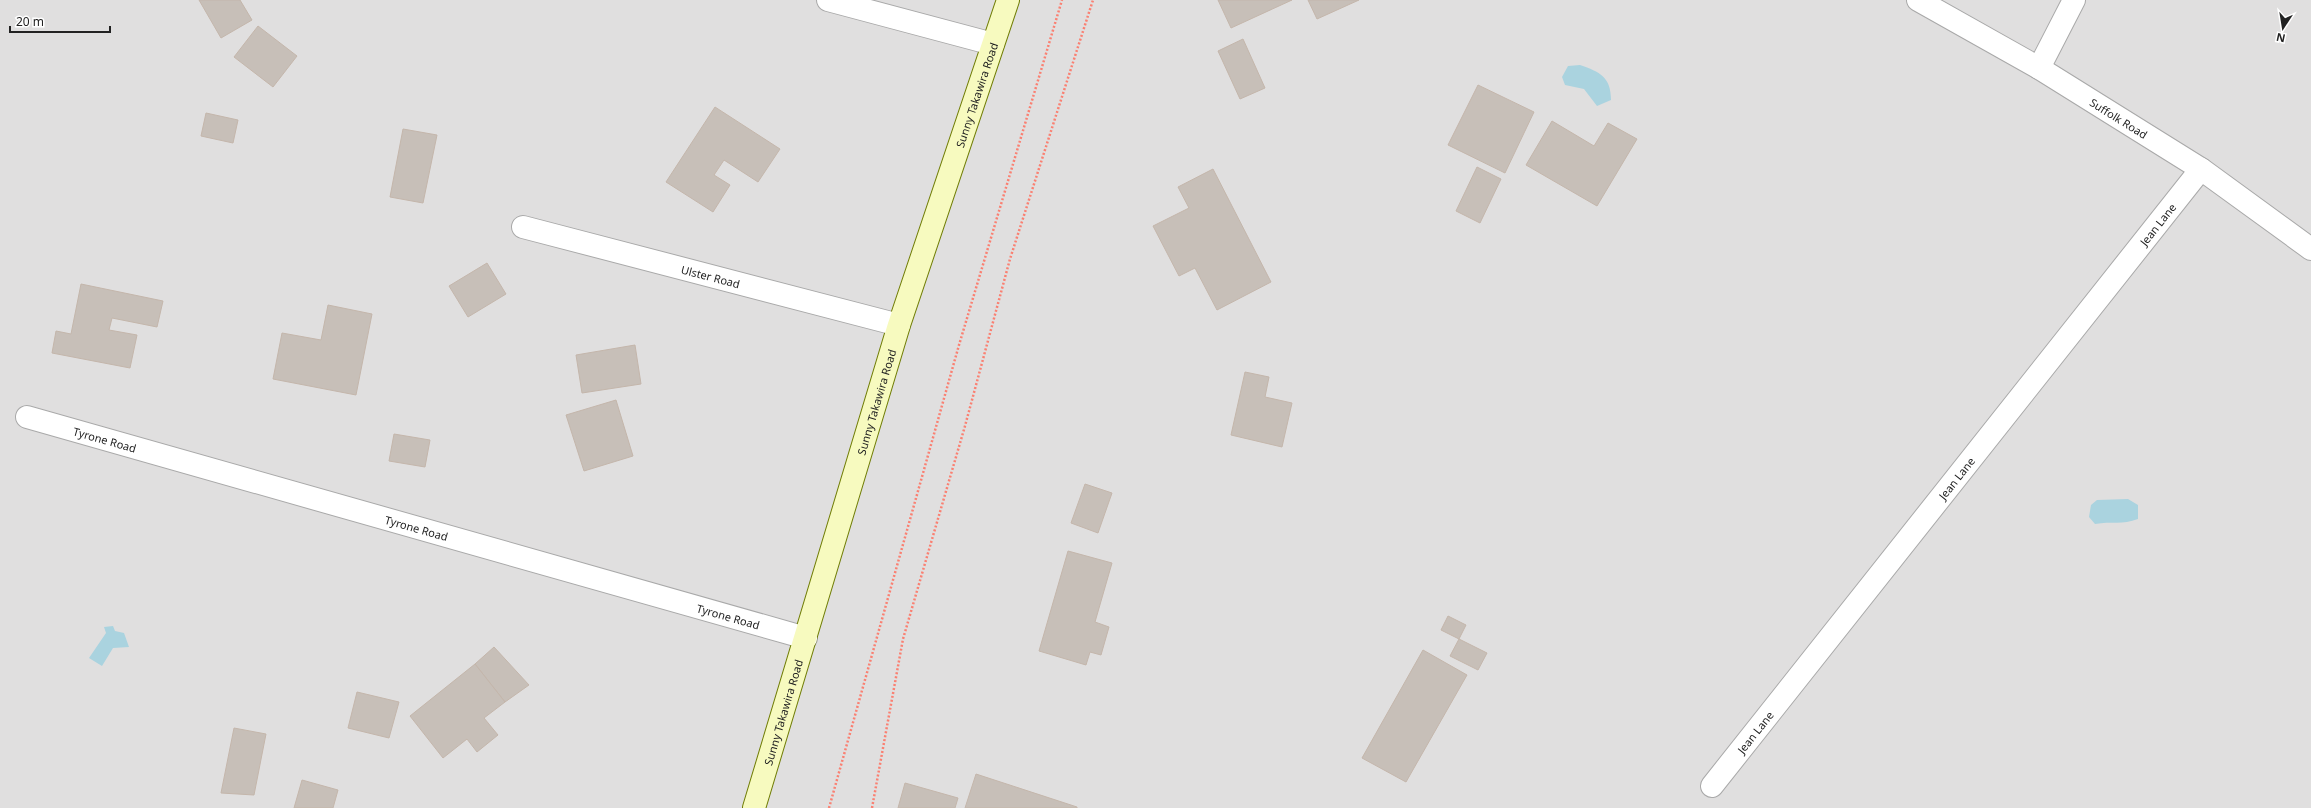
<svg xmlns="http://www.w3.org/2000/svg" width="2311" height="808" viewBox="0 0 2311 808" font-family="'Noto Sans',sans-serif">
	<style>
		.residential { fill: #e0dfdf }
		.water { fill: #aad3df }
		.building { fill: #c7bfb8; stroke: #c4b6ab }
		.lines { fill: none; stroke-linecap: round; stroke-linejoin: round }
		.minor-casing { stroke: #a9a9a9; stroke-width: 24 }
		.tertiary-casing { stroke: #a9a9a9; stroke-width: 24 }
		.secondary-casing { stroke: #707d05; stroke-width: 24 }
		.path { stroke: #fa8072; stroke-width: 2.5; stroke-dasharray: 2 2; stroke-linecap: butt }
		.minor { stroke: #fff; stroke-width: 22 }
		.tertiary { stroke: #fff; stroke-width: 22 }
		.secondary { stroke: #f7fabf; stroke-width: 22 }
		.labels { text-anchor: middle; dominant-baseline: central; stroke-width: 4; stroke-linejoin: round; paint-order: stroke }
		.street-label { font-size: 11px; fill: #222; stroke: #fff }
	</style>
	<rect width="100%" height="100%" fill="#f2efe9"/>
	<rect class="residential" x="0" y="0" width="2311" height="808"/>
	<g class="water">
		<path d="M1580 65C1600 72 1611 77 1611 100L1597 106 1584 89 1565 85 1562 77 1568 66Z"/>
		<path d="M2128 499 2138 505V519C2122 525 2112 521 2095 524L2089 517 2091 505 2097 500Z"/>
		<path d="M113 626 115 631 124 633 129 647 113 648 102 666 89 658 106 633 104 627Z"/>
	</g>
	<g class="building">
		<path d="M199 0H240L252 20 221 38Z"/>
		<path d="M1218 0H1292L1231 28Z"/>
		<path d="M1308 0H1359L1317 19Z"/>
		<path d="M258 26 297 56 273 87 234 57Z"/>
		<path d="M1243 39 1265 88 1240 99 1218 51Z"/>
		<path d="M1478 85 1534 112 1505 173 1448 145Z"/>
		<path d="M715 107 780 149 758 182 724 160 714 175 730 185 713 212 666 182Z"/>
		<path d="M206 113 238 120 233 143 201 136Z"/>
		<path d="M1552 121 1594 146 1608 123 1637 139 1597 206 1526 165Z"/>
		<path d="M403 129 437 135 423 203 390 197Z"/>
		<path d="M1477 167 1501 179 1480 223 1456 211Z"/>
		<path d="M1213 169 1271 282 1217 310 1195 268 1179 276 1153 226 1189 208 1178 187Z"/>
		<path d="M487 263 506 294 468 317 449 286Z"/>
		<path d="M81 284 163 301 157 327 112 318 109 330 137 335 130 368 52 353 56 331 71 334Z"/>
		<path d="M328 305 372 314 356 395 273 379 282 333 321 340Z"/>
		<path d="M635 345 641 384 582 393 576 355Z"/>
		<path d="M1245 372 1269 377 1265 397 1292 403 1282 447 1231 435Z"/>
		<path d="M616 400 633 456 584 471 566 415Z"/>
		<path d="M394 434 430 440 425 467 389 461Z"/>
		<path d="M1085 484 1112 493 1098 533 1071 523Z"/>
		<path d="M1068 551 1112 563 1095 622 1109 627 1101 655 1090 652 1086 665 1039 651Z"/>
		<path d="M1448 616 1466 625 1459 639 1441 630Z"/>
		<path d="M1459 639 1487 653 1478 670 1450 656Z"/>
		<path d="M494 647 529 685 505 702 475 664Z"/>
		<path d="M1423 650 1467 675 1406 782 1362 758Z"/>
		<path d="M475 664 505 702 484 718 498 735 477 752 467 739 443 758 410 716Z"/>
		<path d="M357 692 399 702 389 738 348 728Z"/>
		<path d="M234 728 266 734 254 795 221 793Z"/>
		<path d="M976 774 1077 807V808H965Z"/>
		<path d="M302 780 338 790 333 808H294Z"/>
		<path d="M905 783 958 798 955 808H898Z"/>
	</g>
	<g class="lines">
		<g class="minor-casing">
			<g id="minor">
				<path d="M828 0 993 44"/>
				<path d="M2039 68 2074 0"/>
				<path id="s1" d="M523 227 899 325"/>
				<path id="s2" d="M27 417 806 638"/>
				<path id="s3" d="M1712 786 2201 169"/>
			</g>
		</g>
		<g class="tertiary-casing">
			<g id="tertiary">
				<path id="s4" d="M1918 0 2039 68 2201 169 2311 249"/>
			</g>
		</g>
		<g class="secondary-casing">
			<g id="secondary">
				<path id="s5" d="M754 808 899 325 1008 0"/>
			</g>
		</g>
		<g class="path">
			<path d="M829 808 959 345 1062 0"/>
			<path d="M872 808 903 639 965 426 1010 259 1093 0"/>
		</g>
		<use href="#minor" class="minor"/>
		<use href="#tertiary" class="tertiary"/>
		<use href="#secondary" class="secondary"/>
	</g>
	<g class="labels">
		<g class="street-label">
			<text stroke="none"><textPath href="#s5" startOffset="747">Sunny Takawira Road</textPath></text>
			<text stroke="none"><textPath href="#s4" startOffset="233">Suffolk Road</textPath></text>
			<text stroke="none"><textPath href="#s3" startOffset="717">Jean Lane</textPath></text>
			<text stroke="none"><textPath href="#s1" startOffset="194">Ulster Road</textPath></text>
			<text stroke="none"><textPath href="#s5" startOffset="424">Sunny Takawira Road</textPath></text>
			<text stroke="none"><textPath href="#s2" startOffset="81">Tyrone Road</textPath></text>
			<text stroke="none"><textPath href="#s3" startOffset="393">Jean Lane</textPath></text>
			<text stroke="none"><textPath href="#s2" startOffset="405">Tyrone Road</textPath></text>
			<text stroke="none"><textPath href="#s2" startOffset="729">Tyrone Road</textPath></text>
			<text stroke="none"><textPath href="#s5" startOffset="100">Sunny Takawira Road</textPath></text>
			<text stroke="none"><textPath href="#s3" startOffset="69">Jean Lane</textPath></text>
		</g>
	</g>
	<g transform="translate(2283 28) rotate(192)" stroke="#ffffff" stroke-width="3" paint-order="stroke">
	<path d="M0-3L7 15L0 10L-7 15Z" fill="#222222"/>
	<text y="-6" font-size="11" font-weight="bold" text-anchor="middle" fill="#222222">N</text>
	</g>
	<path d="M10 26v6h100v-6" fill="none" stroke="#222222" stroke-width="2"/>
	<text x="16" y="26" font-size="12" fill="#222222" stroke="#ffffff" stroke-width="3" paint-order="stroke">20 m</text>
</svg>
